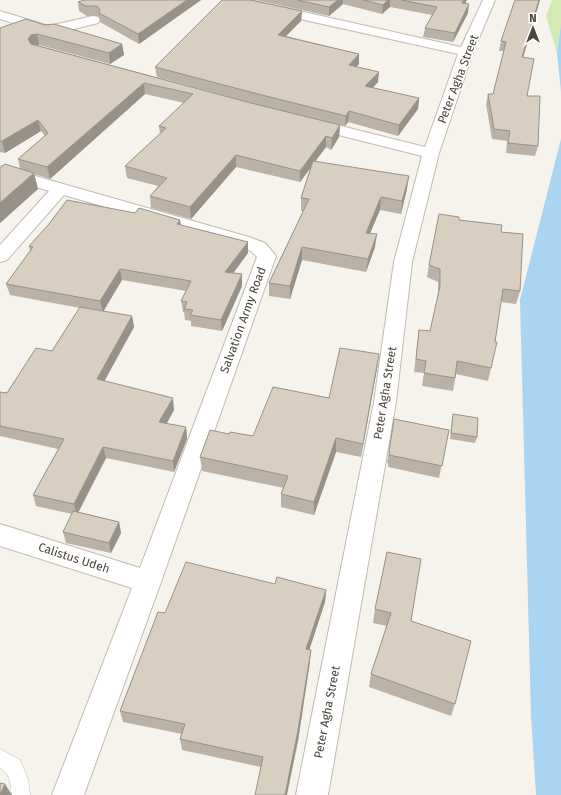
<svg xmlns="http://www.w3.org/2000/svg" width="561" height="795" viewBox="0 0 561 795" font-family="'Fira Sans',sans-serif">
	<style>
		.green { fill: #d2eab5 }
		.water { fill: #a9d4f2 }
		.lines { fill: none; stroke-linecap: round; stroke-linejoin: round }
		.lane-casing { stroke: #c2bbae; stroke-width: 1 }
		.street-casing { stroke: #c2bbae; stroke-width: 2 }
		.lane { fill: #fff; fill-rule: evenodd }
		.street { fill: #fff; fill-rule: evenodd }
		.wall { fill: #bab2a6 }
		.shaded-wall { fill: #979187 }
		.building { fill: #d8cfc1; stroke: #979187 }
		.labels { text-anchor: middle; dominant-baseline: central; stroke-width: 3.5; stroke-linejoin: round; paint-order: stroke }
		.street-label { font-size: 12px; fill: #4b4439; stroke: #fff }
	</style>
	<rect width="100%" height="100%" fill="#f6f3ec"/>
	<path class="green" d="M552 0H561V24L557 53 546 16Z"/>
	<g class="water">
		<path d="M561 24V92L557 53Z"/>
		<path d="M561 139V795H536L531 715 520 300Z"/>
	</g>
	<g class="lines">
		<g class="lane-casing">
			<path id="lane" d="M0 749 20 760 28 779 30 795H12C10 783 11 774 0 768Z"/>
		</g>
		<g class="street-casing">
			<g id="street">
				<path d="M226 0H249L461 47 483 0H495L473 52 439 153 412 262 396 402 328 795H296L374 402 394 262 422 156 303 126 301 123 303 120 309 118 425 147 458 54 232 4 228 3Z"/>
				<path d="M0 11 49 26 93 16 98 17 100 20 98 23 58 33 48 34 0 19Z"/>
				<path d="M0 166 249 237 265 243 276 256 161 582 84 795H52L132 588 0 546V524L140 568 257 257 251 251 237 245 64 195 7 260 0 262V245L49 191 0 176Z"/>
			</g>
		</g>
		<use href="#lane" class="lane"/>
		<use href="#street" class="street"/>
	</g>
	<g class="wall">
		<path d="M201 0 139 44 100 22 99 17 98 16H87L79 11 78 2Z"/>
		<path d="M256 0H467L465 3 468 13 453 42 423 37 425 28 432 15 390 7 382 14 343 4 329 16Z"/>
		<path d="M515 0H540L523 58 527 96 538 146 535 156 506 153 507 141 492 139 486 104 488 94H493L504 51H499L501 41Z"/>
		<path d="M302 11 301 21 286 36 359 54V64L356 66 378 82 373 88 419 98 418 109 398 136 348 122 345 126 262 106 157 77 155 67Z"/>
		<path d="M45 25 122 44 124 55 110 64 39 45H36L251 103 340 125 339 137 331 150 326 147 315 161 407 189 401 214 380 210 370 233 375 247 366 272 302 260 290 299 269 296V283L303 211H301V198L311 167 300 182 236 167 191 219 151 208 150 196 158 186 127 178 125 166 160 134 159 126 184 103 145 94 50 179 34 174 38 189 0 223V168L20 169 18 159 45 136 41 131 5 153 0 152V28Z"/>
		<path d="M135 213 180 220 181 225 248 242V253L233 273 242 274V286L222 331 191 326V321L185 320 184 312H183L181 301 186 291 122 280 103 311 132 316 134 327 104 381 174 410 166 424 186 427 187 439 174 472 106 458 78 512 119 522 121 533 111 553 66 543 63 532 72 514 36 506 33 495 58 449 0 436V392L7 393 52 351 80 308 10 295 6 284 30 251 29 246Z"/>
		<path d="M459 220 501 232 520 291 516 304 501 302 491 368 488 381 456 374 453 391 422 386 424 373 414 372 419 330 430 331 438 295V282L427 277 429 265Z"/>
		<path d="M379 354 377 368 361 457 336 452 314 515 281 507V494L284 488 202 471 200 457 229 434 253 436 329 398Z"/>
		<path d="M453 414 477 437 475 443 450 439 452 420Z"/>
		<path d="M449 430 439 478 388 467V463H387L389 452Z"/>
		<path d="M387 552 411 621 455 704 451 716 369 687 371 674 387 626 373 623 375 609Z"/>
		<path d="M275 584 326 590 325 602 309 650 310 661 298 741 261 767 182 750 180 739 182 734 123 722 120 711 165 613Z"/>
	</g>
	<g class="shaded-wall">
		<path d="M187 0H201L139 44 138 34Z"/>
		<path d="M338 0H343V4L329 16V7Z"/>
		<path d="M388 0H390V7L382 14 383 5Z"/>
		<path d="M464 0H467L461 12 462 3Z"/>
		<path d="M539 0H540L520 67 522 57Z"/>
		<path d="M469 4 468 13 453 42 455 33Z"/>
		<path d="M302 11 301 21 278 44V35Z"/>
		<path d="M37 34 39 45 34 46 31 49 28 39 31 35Z"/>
		<path d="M122 44 124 55 110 64 109 53Z"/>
		<path d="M359 54V64L349 75V65Z"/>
		<path d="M379 72 378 82 365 96V86Z"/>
		<path d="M144 83 145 94 50 179 47 167Z"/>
		<path d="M419 98 418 109 398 136 399 125Z"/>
		<path d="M349 111 348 122 345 126 346 116Z"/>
		<path d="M38 120 41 131 5 153 2 141Z"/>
		<path d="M340 125 339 137 331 150 332 138Z"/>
		<path d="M326 136V147L300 182V171Z"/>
		<path d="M236 155V167L191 219 190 207Z"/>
		<path d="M34 173 38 189 0 223V203Z"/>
		<path d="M409 176 407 189 401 214 402 201Z"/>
		<path d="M381 197 380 210 365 245 366 233Z"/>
		<path d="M180 220 181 231 177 224Z"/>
		<path d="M377 234 375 247 366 272 368 259Z"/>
		<path d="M248 242V253L226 283 225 272Z"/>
		<path d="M302 247V260L290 299V286Z"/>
		<path d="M120 269 122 280 103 312 100 301Z"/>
		<path d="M242 274V286L222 331 221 320Z"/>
		<path d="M132 316 134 327 99 391 97 379Z"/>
		<path d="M379 354 377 368 361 457 363 444Z"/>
		<path d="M173 398 174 410 161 434 159 422Z"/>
		<path d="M186 427 187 439 174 472 173 461Z"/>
		<path d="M336 438V452L314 515V502Z"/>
		<path d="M103 447 106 458 77 515 74 504Z"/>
		<path d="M119 522 121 533 111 553 109 543Z"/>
		<path d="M326 590 325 602 306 660V649Z"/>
		<path d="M311 650 310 661 298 741 287 795H285Z"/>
		<path d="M5 784 12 795H0Z"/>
	</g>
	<g class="building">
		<path d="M84 0H187L138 34 99 13 100 10 97 6H86L78 2Z"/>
		<path d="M222 0H250L302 11 278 35 359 54 349 65 379 72 365 86 419 98 399 125 349 111 346 116 262 95 155 67Z"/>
		<path d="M297 0H338L329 7Z"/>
		<path d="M363 0H388L383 5Z"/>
		<path d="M401 0H464L462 3 469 4 455 33 425 28 437 7Z"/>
		<path d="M515 0H539L522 57 534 59 527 96H540L538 146 508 143 510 131 494 129 488 94H493L506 42 501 41Z"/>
		<path d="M26 19 45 25 54 24 122 44 109 53 37 34 31 35 28 39 31 44 251 103 340 125 332 138 326 136 300 171 236 155 190 207 150 196 167 178 125 166 166 128 159 126 193 94 144 83 47 167 18 159 48 133 38 120 2 141H0V28Z"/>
		<path d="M313 161 409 176 402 201 381 197 366 233 377 234 368 259 302 247 290 286 269 283 309 199 301 198Z"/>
		<path d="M5 164 34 173 0 203V168Z"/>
		<path d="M67 200 135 213 139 208 180 220 177 224 248 242 225 272 242 274 221 320 190 315 193 310 184 309 187 302 181 301 191 281 120 269 100 301 6 284 33 247 29 246 49 224Z"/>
		<path d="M439 214 459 217V220L502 225 501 232 523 234 520 291 503 289 495 342H497L491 368 457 361 455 378 424 373 426 361 416 359 419 330 430 331 440 286V269L429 265Z"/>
		<path d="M80 307 132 316 97 379 173 398 159 422 186 427 173 461 103 447 74 504 33 495 64 439 0 426V392L7 393 36 348 52 351Z"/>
		<path d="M340 348 379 354 363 444 336 438 314 502 281 494 288 476 200 457 210 430 229 434 230 432 253 436 273 387 329 398Z"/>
		<path d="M453 414 478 418 477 437 451 433Z"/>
		<path d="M394 419 449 430 442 466 389 455 390 452H389Z"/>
		<path d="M73 511 119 522 109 543 63 532Z"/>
		<path d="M387 552 421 559 411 621 471 641 455 704 371 674 391 613 375 609Z"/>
		<path d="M186 562 275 584 277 577 326 590 306 649 311 650 298 730 285 795H255L263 757 180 739 185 724 120 711 158 612 165 613Z"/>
		<path d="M0 783 5 784 0 795Z"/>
	</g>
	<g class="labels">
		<g class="street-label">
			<text transform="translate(458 79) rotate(-69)">Peter Agha Street</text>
			<text transform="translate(243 320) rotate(-70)">Salvation Army Road</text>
			<text transform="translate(385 393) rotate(-81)">Peter Agha Street</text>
			<text transform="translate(74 558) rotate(18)">Calistus Udeh</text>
			<text transform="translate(327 712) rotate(-79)">Peter Agha Street</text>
		</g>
	</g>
	<g transform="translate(533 28)" stroke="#ffffff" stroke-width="3" paint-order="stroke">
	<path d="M0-3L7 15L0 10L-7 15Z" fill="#4b4439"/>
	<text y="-6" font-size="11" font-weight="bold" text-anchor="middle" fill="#4b4439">N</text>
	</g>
</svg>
